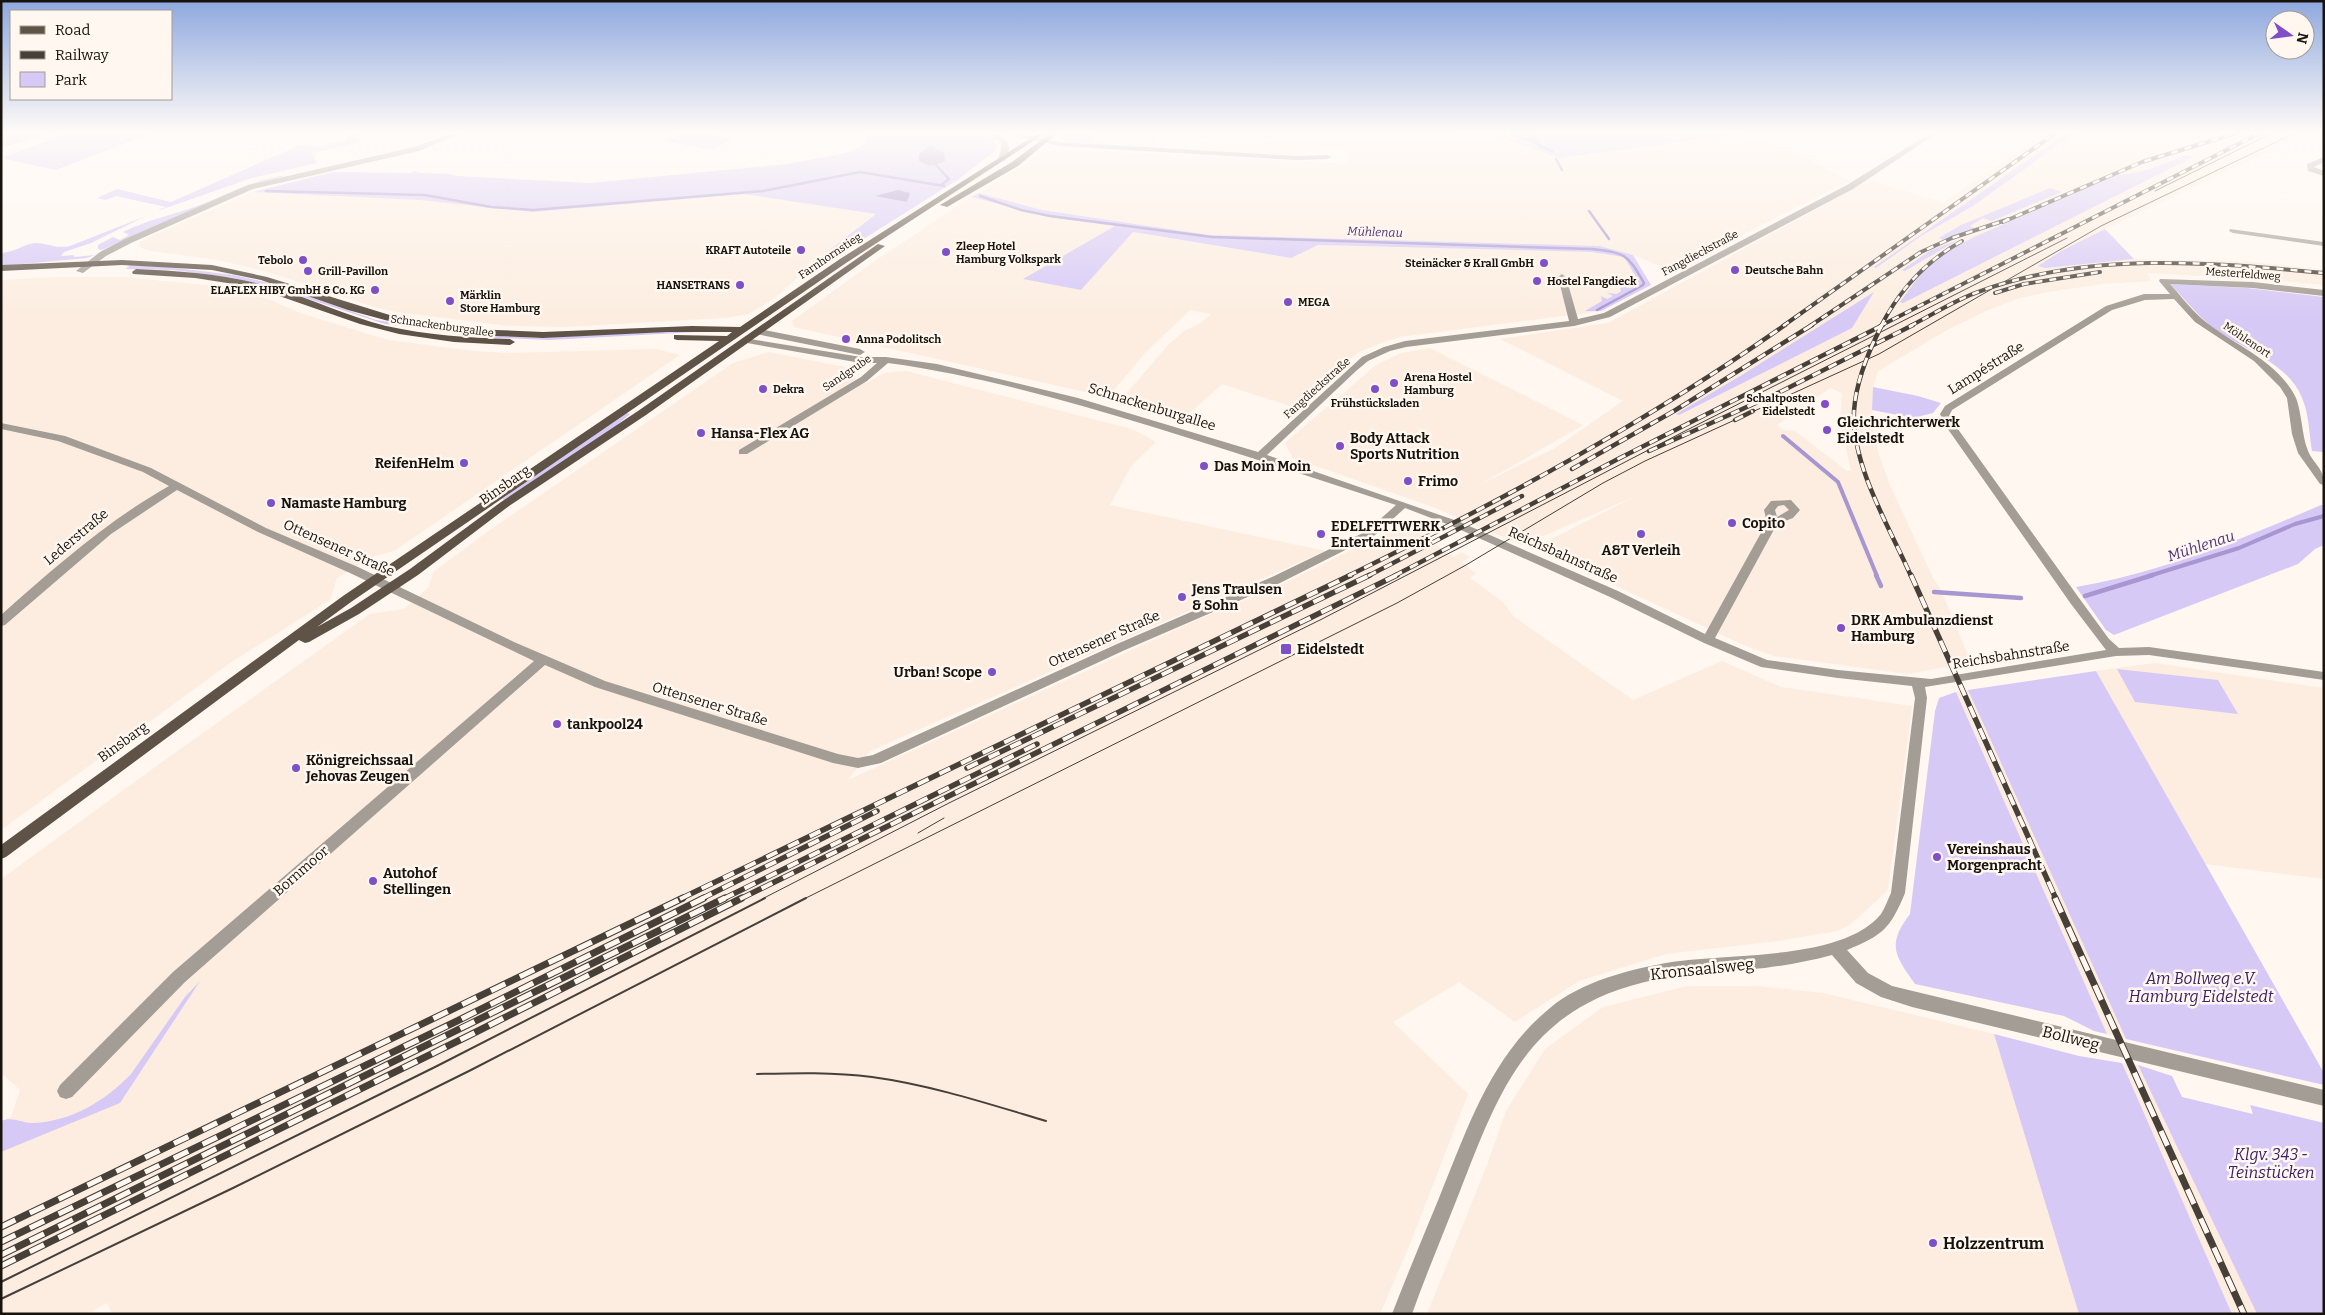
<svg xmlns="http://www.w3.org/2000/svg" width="2325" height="1315" viewBox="0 0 2325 1315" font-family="Bitter,serif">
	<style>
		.built { fill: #fcede0; fill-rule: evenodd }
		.green { fill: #d6c9f6 }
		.water { fill: #a796d0 }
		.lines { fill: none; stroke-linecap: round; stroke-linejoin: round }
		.stream-far2 { stroke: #a796d0; stroke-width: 2.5 }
		.stream-far1 { stroke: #a796d0; stroke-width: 4 }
		.stream { stroke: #a796d0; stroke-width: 4.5 }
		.minor { fill: #a49d96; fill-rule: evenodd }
		.major { fill: #5f5246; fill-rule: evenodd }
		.tram-far1 { stroke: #464039; stroke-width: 1 }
		.tram { stroke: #464039; stroke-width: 2 }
		.rail-far3-casing { stroke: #464039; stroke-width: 4 }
		.rail-far2-casing { stroke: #464039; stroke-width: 4.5 }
		.rail-far1-casing { stroke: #464039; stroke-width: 5.5 }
		.rail-casing { stroke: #464039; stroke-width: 7 }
		.rail-far3 { stroke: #fff7f0; stroke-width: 2.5; stroke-dasharray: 7; stroke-linecap: butt }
		.rail-far2 { stroke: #fff7f0; stroke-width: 3; stroke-dasharray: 9; stroke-linecap: butt }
		.rail-far1 { stroke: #fff7f0; stroke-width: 4; stroke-dasharray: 12; stroke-linecap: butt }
		.rail { stroke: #fff7f0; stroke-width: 5; stroke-dasharray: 16; stroke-linecap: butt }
		.poi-dot { fill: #7e4fc7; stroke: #fff7f0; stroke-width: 2 }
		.labels { text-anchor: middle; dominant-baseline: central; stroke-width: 5; stroke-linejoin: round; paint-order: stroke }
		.far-poi-label { font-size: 11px; font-weight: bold; fill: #19130d; stroke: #fff7f0; text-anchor: start }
		.far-street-label { font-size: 11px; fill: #19130d; stroke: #fff7f0 }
		.far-water-label { font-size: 12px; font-style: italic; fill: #4f357c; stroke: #fff7f0 }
		.street-label { font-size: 14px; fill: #19130d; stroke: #fff7f0 }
		.poi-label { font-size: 14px; font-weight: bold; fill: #19130d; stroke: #fff7f0; text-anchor: start }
		.water-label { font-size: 15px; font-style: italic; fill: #4f357c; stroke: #fff7f0 }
		.near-street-label { font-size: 16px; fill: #19130d; stroke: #fff7f0 }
		.near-park-label { font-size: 16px; font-style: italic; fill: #3d2267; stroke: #fff7f0 }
		.near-poi-label { font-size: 16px; font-weight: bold; fill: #19130d; stroke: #fff7f0; text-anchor: start }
	</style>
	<rect width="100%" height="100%" fill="#fff7f0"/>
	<g class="built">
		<path d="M1095 132H1157L1153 147 1086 143Z"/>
		<path d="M1203 132H1425L1482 134 1497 136 1558 158 1743 134 1789 149 1849 181 1675 269V272L1633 255 1600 246 1209 235 1042 210 979 193 1042 153 1059 149 1348 164 1349 153 1342 150 1327 149 1297 155 1198 150Z"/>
		<path d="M2045 132H2311L2105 229 2063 250 2038 266 2045 268 2134 259 2236 261 2242 263 2245 261 2324 270V285L2257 279 2147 273 2151 281 2102 284 2042 293 2017 299 1988 310 1949 329 1878 371 1873 387 1872 410V422L1878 452 1889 483 1933 578 1940 588 1971 662 1908 674 1774 656 1746 646 1534 548 1634 497 1522 545 1433 507 1293 458 1285 443 1376 365 1401 353 1430 348 1583 425 1481 484 1555 448 1623 401 1500 339 1608 323 1870 180 1943 203ZM1830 388 1842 393 1840 420 1851 471H1847L1795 431 1783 430 1777 425Z"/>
		<path d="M253 192 419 200 533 212 744 194 876 214 827 252 777 296 749 314 724 318 564 327 508 326 396 312 374 307 268 272 218 260 150 251 139 247 140 243 147 238Z"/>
		<path d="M971 197 1049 217 1116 226 1024 279 1081 290 1132 232 1291 258 1318 245 1591 252 1624 257 1643 289 1601 311 1400 337 1384 342 1359 352 1293 407 1222 384 1182 420 1121 400 1168 345 1184 331 1199 324 1211 314 1190 310 1145 353 1108 397 794 327 792 321 879 258Z"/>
		<path d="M58 277H123L217 286 268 299 303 314 388 340 473 351 509 353 656 349 680 355 394 551 371 557 337 578 330 600 230 663 1 830V280Z"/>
		<path d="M769 352 845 367 851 377 866 383 884 373 906 371 1132 429 1156 442 1131 466 1110 505 1325 551 870 751 848 780 1197 620 1270 590 1394 529H1413L1454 557 1462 552 1470 557 1462 562 1476 573 1470 578 1503 602 1513 616 1633 700 1722 661 1781 687 1912 706 1888 890 1850 925 1837 931 1777 941 1666 954 1579 981 1515 1022 1459 982 1393 1022 1468 1094 1412 1239 1380 1314H112L107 1303 88 1314H1V1121L11 1117 20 1090 1 1073V879L158 765 370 614 404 609 429 587 433 572 490 530 733 363Z"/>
		<path d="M2155 663 2324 688V879L2205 864 2096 671Z"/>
		<path d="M1968 690 2126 1039 2107 1034 1956 692Z"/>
		<path d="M1687 986H1756L1823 993 1994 1034 2079 1314H1427L1487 1165 1506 1111 1545 1049 1603 1007Z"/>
		<path d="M2122 1063 2138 1065 2257 1314H2232Z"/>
	</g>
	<g class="green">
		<path d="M1 132H53L1 148Z"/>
		<path d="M71 132H154L56 170 1 158Z"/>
		<path d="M353 132 362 142 312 153 317 163 252 178 160 210H158L166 207 116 196 106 200 97 198 117 189 171 202 300 145 321 146 347 140 346 134Z"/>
		<path d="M681 132H695L733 138 712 150 664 141Z"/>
		<path d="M869 132H979L997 139 994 142 997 146 995 151 959 179 854 245 830 253 827 252 876 214 744 194 533 212 419 200 253 192 333 172 411 173 414 171C429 176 442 171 457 176L590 183 788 164 851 152 866 143Z"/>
		<path d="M1066 132H1095L1086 143 1066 142 1061 138Z"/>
		<path d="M1425 132H1497L1540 147 1538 132H1756L1558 158 1497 136Z"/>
		<path d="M2068 132H2076L1973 206 1921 236 1876 268 1874 267Z"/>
		<path d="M2186 155 2193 157 1903 303 1900 302 1923 271 1946 252 1974 237 2117 175C2138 175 2167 163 2186 155Z"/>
		<path d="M288 175 238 190 102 250 98 249V245L113 237 120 240 129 235 123 232C147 220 172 215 197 206 226 195 256 178 288 175Z"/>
		<path d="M2050 188 2062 192 1992 221 1983 218 1970 226 1977 229 1943 240 1939 238 1961 225Z"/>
		<path d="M979 193 1042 210 1209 235 1600 246 1633 255 1651 285 1601 311H1585L1602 301 1601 296 1607 299 1613 296 1607 293 1617 294 1621 291 1620 287H1628L1626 277H1636L1624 257 1591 252 1318 245 1291 258 1133 232 1081 290 1023 279 1115 226 1049 217 971 197Z"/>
		<path d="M146 216 91 243 64 252 61 256 74 255V257L95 255 87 258 1 266V253C13 253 24 244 35 243 48 243 54 249 70 246Z"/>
		<path d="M2105 229 2134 259 2045 268 2038 266 2063 250Z"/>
		<path d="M1958 240 1905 271 1902 270 1931 250Z"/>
		<path d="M130 265 167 267 234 275 270 283 376 320 464 334 385 324 272 287 229 277 172 270 126 269Z"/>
		<path d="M2170 284 2247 288 2324 297V452L2312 451C2309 434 2309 413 2302 398 2288 362 2242 349 2213 328 2198 316 2184 298 2170 284Z"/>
		<path d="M1874 292 1852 328 1679 415 1676 414 1742 375Z"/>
		<path d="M677 331H714L549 340 476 337 485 335 538 338Z"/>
		<path d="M1873 387 1918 396 1941 403 1933 413 1913 418 1872 410Z"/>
		<path d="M626 413 630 414 609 432 504 500 502 499Z"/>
		<path d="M2321 505H2324V545L2315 549 2298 564 2114 635 2106 630 2076 587C2160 573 2242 539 2321 505Z"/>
		<path d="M2117 669 2218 680 2238 714 2135 702Z"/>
		<path d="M2096 671 2324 1073V1085L2126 1039 1968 690Z"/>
		<path d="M1956 692 2107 1034 2094 1031 2064 1016 1915 984C1894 955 1887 944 1910 914L1935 711 1939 698Z"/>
		<path d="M200 981 120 1103 1 1152V1121C14 1116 22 1124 34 1123 72 1121 105 1101 131 1074L185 997Z"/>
		<path d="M1994 1034 2079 1056 2122 1063 2232 1314H2079Z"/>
		<path d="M2138 1065 2172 1076 2182 1097 2253 1114 2250 1105 2324 1123V1314H2257Z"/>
	</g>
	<g class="water">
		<path d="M1497 132H1538L1541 147 1503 133Z"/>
		<path d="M931 145 944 153 945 161C935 166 929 167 919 161V154Z"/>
		<path d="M898 190 910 193 907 202 875 196Z"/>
	</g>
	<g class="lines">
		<g class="stream-far2">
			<path d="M1538 145 1552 151"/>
			<path d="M1556 159 1562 170"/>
			<path d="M936 165 949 179 941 185"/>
			<path d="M266 191 425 195 491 207 533 210 763 191 860 172 944 186"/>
			<path d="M980 196 1021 210 1050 216 1212 237 1591 249C1625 253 1627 253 1644 283L1643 285 1597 310"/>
			<path d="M1589 211 1609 239"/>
		</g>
		<g class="stream-far1">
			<path d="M1783 436 1838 482 1877 576"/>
			<path d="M2149 576 2239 548 2295 524 2324 516"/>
		</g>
		<g class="stream">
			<path d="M1876 575 1881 586"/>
			<path d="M1934 592 2021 598"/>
			<path d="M2085 596 2153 575"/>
		</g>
		<g class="minor">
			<path d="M456 132H464L419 151 253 189 131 243 106 256 83 273 76 271 100 252 125 239 248 185 414 147Z"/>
			<path d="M987 132H994L1008 141 1009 149 1005 161 998 159 1001 149V142Z"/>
			<path d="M998 132H1009L1060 142 1297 156 1327 155 1331 157 1327 159 1297 160 1060 146Z"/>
			<path d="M1932 132H1939L1853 189 1610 317 1574 326 1406 347 1390 351 1368 361 1356 371 1267 455 1460 522 1618 591 1705 634 1767 522 1764 510 1771 501 1791 500 1800 510 1793 518 1777 524 1715 638 1767 660 1838 670 1931 679 2106 650 2071 604 1945 425 1940 414 1945 406 2106 306 2144 294H2170L2159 281 2160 279 2253 282 2324 290V296L2253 288 2170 284C2180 295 2190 308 2201 318 2232 345 2275 358 2295 396 2301 407 2302 434 2307 448 2312 464 2324 466 2324 485L2320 484 2298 453 2292 434 2287 398 2280 387 2254 361 2195 322 2174 299 2145 300 2112 310 1952 410 1950 414 1955 425 2079 598 2109 639 2119 648 2149 647 2324 672V680L2149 655 2116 656 1925 687 1927 698 1905 893C1890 929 1883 935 1847 950L1868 973 1892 986 2324 1090V1106L1912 1007 1881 997 1856 983 1832 955C1810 961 1788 965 1765 968 1724 972 1682 972 1641 983 1527 1012 1499 1091 1460 1191 1444 1232 1427 1272 1412 1314H1392C1407 1275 1423 1237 1439 1198 1467 1130 1490 1057 1550 1008 1582 981 1631 969 1672 962 1728 953 1843 961 1881 914 1885 908 1888 899 1891 893L1915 698 1912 686 1838 678 1761 667 1704 643 1610 597 1452 526 1405 508 1375 535 1280 583 1125 650 881 763 858 768 833 763 595 687 545 665 185 982 72 1097 66 1099 60 1097 57 1091 60 1085 173 972 534 661 350 573 258 532 177 490 111 534 5 625 1 626V615C54 568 107 521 169 486L143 472 58 441 1 429V423L65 436 151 468 266 528 358 567 514 642 605 681 838 754 858 758 873 755 1117 644 1272 577 1367 531 1396 505C1314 478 1232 451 1150 426 1064 400 977 375 888 363L867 381 747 454H739V450L861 377 877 363H861L747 343 744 342V338L861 357H886L937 364 1078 398 1258 452 1362 357 1384 347 1405 341 1569 321 1558 277 1562 274 1566 277 1578 319 1604 313 1847 185ZM1784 505 1789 510 1777 517 1775 510 1778 506Z"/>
			<path d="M2324 157V162L2314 167 2324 171V176L2308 171 2307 164Z"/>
			<path d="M2230 229 2324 242V246L2233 233 2229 231Z"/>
			<path d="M759 329 860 349 865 352 860 355 756 334V330Z"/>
		</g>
		<g class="major">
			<path d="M1040 132H1047L846 263 351 602 317 627 351 608 410 569 501 502 638 411 878 244 885 246 646 415 509 506 418 575 359 614 309 642 305 643 299 640 6 857 1 859V845L343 596 719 341 677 340 674 339V335L727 336 732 332H667L543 338 496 336 396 323 348 310 261 280 212 270 122 265 1 271V265L122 260 212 265 267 277 396 317 496 330 543 332 692 326 740 327 840 259Z"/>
			<path d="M1052 132H1059L1018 166 947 207 940 205 1012 162Z"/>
			<path d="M136 269C181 271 227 274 271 287 310 298 347 316 386 326 427 335 468 338 510 339L515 342 510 345 454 342 399 334 360 324 253 287 195 278 133 274 132 272Z"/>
		</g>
		<g class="tram-far1">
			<path d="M2155 191 2274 132"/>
			<path d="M918 833 944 818"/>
			<path d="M762 899 949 803 1322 619 1685 431 2067 238"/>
			<path d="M804 899 1397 603 1466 565 1603 483 1645 461 1879 354 2101 226 2297 132"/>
		</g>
		<g class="tram">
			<path d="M757 1074C795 1073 834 1072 872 1077 931 1085 989 1104 1046 1121"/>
			<path d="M1 1282 437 1066 765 898"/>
			<path d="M1 1299 233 1188 471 1070 806 898"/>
		</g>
		<g class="rail-far3-casing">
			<g id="rail-far3">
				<path d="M2003 222 2142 162 2240 132"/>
				<path d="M1995 293 2024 284 2100 272"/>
				<path d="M1783 326 2057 132"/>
				<path d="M1810 326 1921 252 1952 238 2009 219"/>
				<path d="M1880 326 2262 132"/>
				<path d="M1881 326C1900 289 1926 261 1962 241"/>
				<path d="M1910 326C1932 315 1955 300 1978 292 2088 251 2210 262 2324 273"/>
			</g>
		</g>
		<g class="rail-far2-casing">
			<g id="rail-far2">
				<path d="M1882 325C1868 352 1856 381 1854 411 1851 465 1890 528 1911 576"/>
				<path d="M1735 420 1753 411"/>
				<path d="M1649 451 1780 392 1913 325"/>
				<path d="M1572 469 1674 411 1812 325"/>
				<path d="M1348 576C1499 502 1647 422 1785 325"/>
				<path d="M1368 576 1522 496"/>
				<path d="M1394 576 1618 459 1883 325"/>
			</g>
		</g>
		<g class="rail-far1-casing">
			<g id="rail-far1">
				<path d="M1911 575 2056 899"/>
				<path d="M967 768 1370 575"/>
				<path d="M680 899 1351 575"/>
				<path d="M701 899 877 811"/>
				<path d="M723 899 1037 744"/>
				<path d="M740 899 1397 575"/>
			</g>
		</g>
		<g class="rail-casing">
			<g id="rail">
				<path d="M2055 898 2244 1314"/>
				<path d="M1 1227 683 898"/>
				<path d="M1 1242 457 1021 704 898"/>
				<path d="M1 1255 725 898"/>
				<path d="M1 1266 468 1036 742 898"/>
			</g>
		</g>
		<use href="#rail-far3" class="rail-far3"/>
		<use href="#rail-far2" class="rail-far2"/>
		<use href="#rail-far1" class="rail-far1"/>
		<use href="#rail" class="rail"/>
	</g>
	<linearGradient id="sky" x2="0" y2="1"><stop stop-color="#8ea8de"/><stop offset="0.42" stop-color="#fffbf8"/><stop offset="1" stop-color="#fffbf8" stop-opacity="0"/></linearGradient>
	<rect width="2325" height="316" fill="url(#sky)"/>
	<g class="poi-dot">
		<circle cx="801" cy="250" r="5"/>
		<circle cx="946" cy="252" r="5"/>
		<circle cx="303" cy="260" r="5"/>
		<circle cx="1544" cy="263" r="5"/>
		<circle cx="1735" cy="270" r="5"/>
		<circle cx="308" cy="271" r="5"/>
		<circle cx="1537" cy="281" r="5"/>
		<circle cx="740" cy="285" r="5"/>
		<circle cx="375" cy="290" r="5"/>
		<circle cx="450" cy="301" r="5"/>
		<circle cx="1288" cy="302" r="5"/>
		<circle cx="846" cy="339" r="5"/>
		<circle cx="1394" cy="383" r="5"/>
		<circle cx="763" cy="389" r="5"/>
		<circle cx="1375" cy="389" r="5"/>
		<circle cx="1825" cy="404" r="5"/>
		<circle cx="1827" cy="430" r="5"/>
		<circle cx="701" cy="433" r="5"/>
		<circle cx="1340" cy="446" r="5"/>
		<circle cx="464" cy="463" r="5"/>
		<circle cx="1204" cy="466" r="5"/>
		<circle cx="1408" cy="481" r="5"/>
		<circle cx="271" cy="503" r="5"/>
		<circle cx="1732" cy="523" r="5"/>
		<circle cx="1321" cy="534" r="5"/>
		<circle cx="1641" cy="534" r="5"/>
		<circle cx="1182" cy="597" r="5"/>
		<circle cx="1841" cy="628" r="5"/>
		<rect x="1280" y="643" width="12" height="12" rx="2.5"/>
		<circle cx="992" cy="672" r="5"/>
		<circle cx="557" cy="724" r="5"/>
		<circle cx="296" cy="768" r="5"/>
		<circle cx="1937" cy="857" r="5"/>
		<circle cx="373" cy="881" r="5"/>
		<circle cx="1933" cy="1243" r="5"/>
	</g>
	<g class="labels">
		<g class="far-poi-label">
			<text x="956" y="246">Zleep Hotel<tspan x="956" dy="13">Hamburg Volkspark</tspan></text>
			<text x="791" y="250" text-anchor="end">KRAFT Autoteile</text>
			<text x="293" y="260" text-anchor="end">Tebolo</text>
			<text x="1534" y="263" text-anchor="end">Steinäcker &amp; Krall GmbH</text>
			<text x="1745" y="270">Deutsche Bahn</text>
			<text x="318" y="271">Grill-Pavillon</text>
			<text x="1547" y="281">Hostel Fangdieck</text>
			<text x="730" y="285" text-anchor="end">HANSETRANS</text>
			<text x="365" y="290" text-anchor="end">ELAFLEX HIBY GmbH &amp; Co. KG</text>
			<text x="460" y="295">Märklin<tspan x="460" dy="13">Store Hamburg</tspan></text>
			<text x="1298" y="302">MEGA</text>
			<text x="856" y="339">Anna Podolitsch</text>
			<text x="1404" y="377">Arena Hostel<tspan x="1404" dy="13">Hamburg</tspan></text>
			<text x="773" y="389">Dekra</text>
			<text x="1815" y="398" text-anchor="end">Schaltposten<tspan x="1815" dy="13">Eidelstedt</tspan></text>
			<text x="1375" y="403" text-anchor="middle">Frühstücksladen</text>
		</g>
		<g class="far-street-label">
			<text transform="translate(1700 253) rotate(-28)">Fangdieckstraße</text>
			<text transform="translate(830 256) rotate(-34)">Farnhornstieg</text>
			<text transform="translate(2243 274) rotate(4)">Mesterfeldweg</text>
			<text transform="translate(442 326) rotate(8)">Schnackenburgallee</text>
			<text transform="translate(2247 340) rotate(34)">Möhlenort</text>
			<text transform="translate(847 373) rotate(-34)">Sandgrube</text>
			<text transform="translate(1317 388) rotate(-42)">Fangdieckstraße</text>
		</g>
		<g class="far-water-label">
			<text transform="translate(1375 232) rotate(2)">Mühlenau</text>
		</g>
		<g class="street-label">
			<text transform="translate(1986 368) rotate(-32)">Lampéstraße</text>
			<text transform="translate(1152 407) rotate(17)">Schnackenburgallee</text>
			<text transform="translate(505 485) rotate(-35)">Binsbarg</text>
			<text transform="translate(76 537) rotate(-40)">Lederstraße</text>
			<text transform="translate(339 548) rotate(24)">Ottensener Straße</text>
			<text transform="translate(1563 555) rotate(24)">Reichsbahnstraße</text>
			<text transform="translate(1104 639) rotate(-24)">Ottensener Straße</text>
			<text transform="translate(2011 655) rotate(-9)">Reichsbahnstraße</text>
			<text transform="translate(710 704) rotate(17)">Ottensener Straße</text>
			<text transform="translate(123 742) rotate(-36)">Binsbarg</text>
			<text transform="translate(301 871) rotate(-41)">Bornmoor</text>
		</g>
		<g class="poi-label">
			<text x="1837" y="422">Gleichrichterwerk<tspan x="1837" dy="16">Eidelstedt</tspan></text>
			<text x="711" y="433">Hansa-Flex AG</text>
			<text x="1350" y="438">Body Attack<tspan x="1350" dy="16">Sports Nutrition</tspan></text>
			<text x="454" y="463" text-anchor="end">ReifenHelm</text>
			<text x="1214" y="466">Das Moin Moin</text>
			<text x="1418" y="481">Frimo</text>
			<text x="281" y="503">Namaste Hamburg</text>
			<text x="1742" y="523">Copito</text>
			<text x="1331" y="526">EDELFETTWERK<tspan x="1331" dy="16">Entertainment</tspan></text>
			<text x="1641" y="550" text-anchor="middle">A&amp;T Verleih</text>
			<text x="1192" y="589">Jens Traulsen<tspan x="1192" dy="16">&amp; Sohn</tspan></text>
			<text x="1851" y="620">DRK Ambulanzdienst<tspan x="1851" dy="16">Hamburg</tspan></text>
			<text x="1297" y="649">Eidelstedt</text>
			<text x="982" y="672" text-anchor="end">Urban! Scope</text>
			<text x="567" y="724">tankpool24</text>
			<text x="306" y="760">Königreichssaal<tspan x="306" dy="16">Jehovas Zeugen</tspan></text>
			<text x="1947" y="849">Vereinshaus<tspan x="1947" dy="16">Morgenpracht</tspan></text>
			<text x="383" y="873">Autohof<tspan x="383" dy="16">Stellingen</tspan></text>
		</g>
		<g class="water-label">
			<text transform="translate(2201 546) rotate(-18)">Mühlenau</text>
		</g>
		<g class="near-street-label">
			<text transform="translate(1702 969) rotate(-6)">Kronsaalsweg</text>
			<text transform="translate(2071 1038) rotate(14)">Bollweg</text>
		</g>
		<g class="near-park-label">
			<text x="2201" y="978">Am Bollweg e.V.<tspan x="2201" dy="18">Hamburg Eidelstedt</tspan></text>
			<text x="2271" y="1154">Klgv. 343 -<tspan x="2271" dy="18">Teinstücken</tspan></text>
		</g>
		<g class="near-poi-label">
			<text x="1943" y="1243">Holzzentrum</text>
		</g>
	</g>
	<rect width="2325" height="1315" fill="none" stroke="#19130d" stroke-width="5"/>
	<rect x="10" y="10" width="162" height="90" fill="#fff7f0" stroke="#a39c95"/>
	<rect x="20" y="26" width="25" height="8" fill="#5f5246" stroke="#a39c95"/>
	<text x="55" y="35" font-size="15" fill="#19130d">Road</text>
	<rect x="20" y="51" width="25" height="8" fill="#464039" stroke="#a39c95"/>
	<text x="55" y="60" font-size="15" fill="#19130d">Railway</text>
	<rect x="20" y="72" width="25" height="15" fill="#d6c9f6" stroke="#a39c95"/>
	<text x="55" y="85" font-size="15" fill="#19130d">Park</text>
	<g transform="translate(2290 35) rotate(104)"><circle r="24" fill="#fff7f0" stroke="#a39c95"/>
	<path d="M0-4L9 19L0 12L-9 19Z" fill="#7e4fc7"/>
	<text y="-8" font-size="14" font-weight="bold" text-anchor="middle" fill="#19130d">N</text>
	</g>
</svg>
